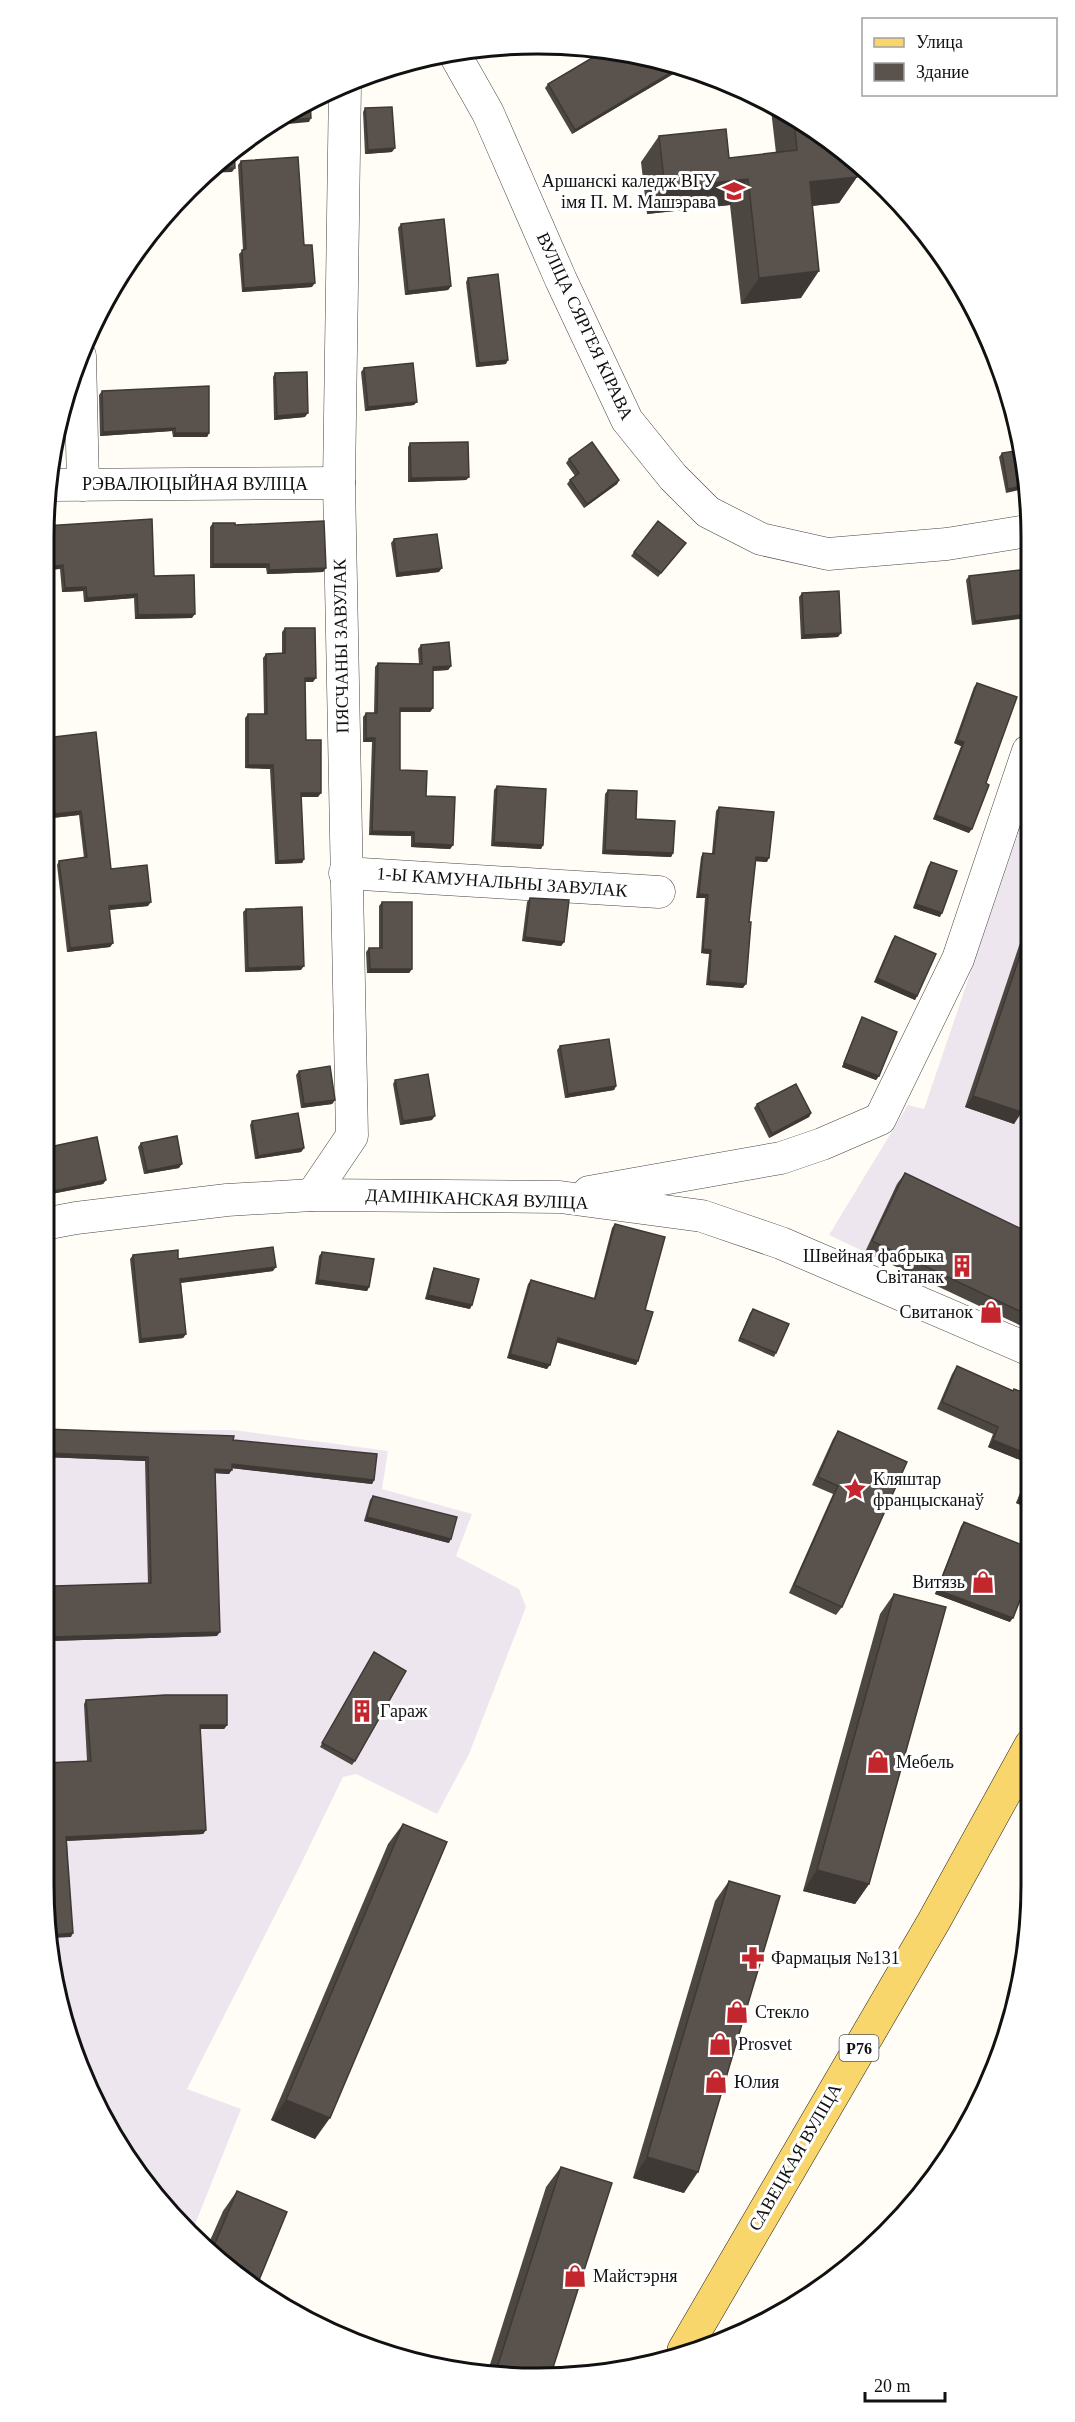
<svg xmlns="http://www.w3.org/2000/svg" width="1075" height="2422" viewBox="0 0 1075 2422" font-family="'Times New Roman',serif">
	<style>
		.industrial { fill: #eee6ef }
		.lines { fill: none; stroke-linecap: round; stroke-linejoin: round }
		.minor-casing { stroke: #444; stroke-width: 33 }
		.major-casing { stroke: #222; stroke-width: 34 }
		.minor { stroke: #fff; stroke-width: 32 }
		.major { stroke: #f9d66b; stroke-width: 33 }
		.wall { fill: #4d4742 }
		.shaded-wall { fill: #3f3936 }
		.building { fill: #5a524d; stroke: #3f3936; stroke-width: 1.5 }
		.labels { text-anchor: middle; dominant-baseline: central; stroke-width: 6; stroke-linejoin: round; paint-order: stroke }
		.shield { fill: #fff; stroke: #585858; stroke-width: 1.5 }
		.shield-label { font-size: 16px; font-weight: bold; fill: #111 }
		.poi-label { font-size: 18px; fill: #111; stroke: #fff; text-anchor: start }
		.street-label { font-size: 18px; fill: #111; stroke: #fff }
		.rim { fill: none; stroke: #111; stroke-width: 3 }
	</style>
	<rect width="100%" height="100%" fill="#fffdf5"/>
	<g class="industrial">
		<path d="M1028 804 1030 1330 829 1235 908 1105 924 1109Z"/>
		<path d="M234 1430 388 1451 382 1489 472 1514 456 1556 519 1589 526 1607 469 1754 437 1814 356 1774 343 1777 297 1872 187 2089 241 2109 192 2232 166 2210 110 2131 70 2044 44 1884V1431Z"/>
	</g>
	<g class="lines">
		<g class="minor-casing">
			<g id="minor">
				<path d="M454 53 488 113 561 280 627 420 673 477 708 512 761 539 828 554 947 544 1027 531"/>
				<path d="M80 356 83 485"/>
				<path d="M52 485 339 483"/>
				<path d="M345 873 659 892"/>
				<path d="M589 1192 781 1158 822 1144 880 1119 958 959 1028 751"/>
				<path d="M312 1195 352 1136 339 483 345 85"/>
				<path d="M44 1224 76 1218 227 1200 312 1195 560 1197 702 1216 781 1243 1030 1350"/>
			</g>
		</g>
		<g class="major-casing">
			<path id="major" d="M684 2350 934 1921 1031 1745"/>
		</g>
		<use href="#minor" class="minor"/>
		<use href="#major" class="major"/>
	</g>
	<g class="wall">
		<path d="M685 67 572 134 545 88 548 84Z"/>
		<path d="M365 108 392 152 365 154 363 112Z"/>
		<path d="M771 110 838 145 857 177 839 203 812 206 801 298 741 304 730 205 647 214 641 162 659 136 729 158 776 153Z"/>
		<path d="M241 161 304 245 312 287 242 292 239 254 243 250 238 165Z"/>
		<path d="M401 224 451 286 448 290 405 295 398 228Z"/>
		<path d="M468 278 506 364 476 367 466 282Z"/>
		<path d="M364 368 414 405 365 411 361 372Z"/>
		<path d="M275 373 305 417 274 420 273 377Z"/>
		<path d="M102 391 209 433 207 437H173L172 431 100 436 99 395Z"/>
		<path d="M410 443 469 477 466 480 408 482V447Z"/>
		<path d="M1002 453 1027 473 1006 493 999 457Z"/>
		<path d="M569 459 619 480 617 484 584 508 567 484 570 480 575 476 566 463Z"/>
		<path d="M658 521 686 543 658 577 631 556Z"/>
		<path d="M213 523 235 525 326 568 323 572 267 574 266 568H210V527Z"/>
		<path d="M44 537 154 576 192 618 135 619 134 598 84 602 83 591 62 592 60 569 44 570Z"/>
		<path d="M394 539 439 572 396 577 391 543Z"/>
		<path d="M1028 569 972 625 966 580 969 576Z"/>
		<path d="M802 593 838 637 801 639 799 597Z"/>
		<path d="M285 628 313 682H305L306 740 318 797H301L304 859 302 863 275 864 270 769 245 768V718L248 714H264L263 658 266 654 282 653V632Z"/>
		<path d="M421 645 451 666 448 670 433 671V708L430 712H400V770L426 796 453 845 450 849 411 847V836L369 835 372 742H363V717L366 713H374L375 667 378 663 419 664 418 649Z"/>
		<path d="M977 683 969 833 933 819 961 746 954 743 974 687Z"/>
		<path d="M46 738 111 869 148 906 109 910 113 943 110 947 67 952 57 865 59 861 84 858 79 815 52 818 44 742Z"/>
		<path d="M497 786 543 845 541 849 491 846 494 790Z"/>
		<path d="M608 790 636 819 673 853 671 857 602 854 605 794Z"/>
		<path d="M719 807 767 862 755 861 743 988 706 985 709 954 701 953 705 898H696L701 857 703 853H712L716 811Z"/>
		<path d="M931 862 940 917 913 908 928 866Z"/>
		<path d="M530 898 564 942 561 946 522 941 527 902Z"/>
		<path d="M382 902 412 969 409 973H367L366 952 369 948H379V906Z"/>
		<path d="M246 909 301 970 245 972 243 912Z"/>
		<path d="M1029 916V1093L1014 1124 965 1107Z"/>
		<path d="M895 936 917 996 915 1000 874 982 892 940Z"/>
		<path d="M862 1017 879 1076 876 1080 842 1067 860 1021Z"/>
		<path d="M560 1046 616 1086 614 1090 565 1098 557 1050Z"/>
		<path d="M299 1071 335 1100 332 1104 301 1108 296 1075Z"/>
		<path d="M395 1080 432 1120 400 1125 393 1084Z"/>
		<path d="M757 1104 811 1113 809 1117 769 1138 754 1108Z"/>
		<path d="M252 1121 304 1148 301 1152 255 1159 250 1125Z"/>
		<path d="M141 1143 179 1168 144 1174 138 1147Z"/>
		<path d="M44 1148 106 1180 103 1184 51 1194Z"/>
		<path d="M905 1173 1029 1233 1030 1330 865 1252 897 1184Z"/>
		<path d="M615 1224 645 1310 636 1365 557 1342 547 1369 507 1358 528 1284 531 1280 594 1298 612 1228Z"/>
		<path d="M322 1252 369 1287 367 1291 315 1284 319 1256Z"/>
		<path d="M133 1255 178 1259 273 1271 181 1283 186 1334 183 1338 139 1343 130 1259Z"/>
		<path d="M434 1268 470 1309 425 1299 432 1272Z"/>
		<path d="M753 1309 776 1353 774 1357 738 1341 750 1313Z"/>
		<path d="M957 1366 1012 1390 1030 1395V1464L988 1447 993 1434 937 1409 952 1374Z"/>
		<path d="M44 1429 233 1440 374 1480 372 1484 232 1468 229 1474 215 1473 217 1636 51 1641 53 1719 50 1723H44L54 1586 148 1584 145 1461 44 1457Z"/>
		<path d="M838 1431 842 1607 836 1615 789 1593 833 1494 812 1485 833 1439Z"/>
		<path d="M1030 1467V1509L1016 1503Z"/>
		<path d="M373 1496 449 1543 364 1521 370 1500Z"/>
		<path d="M964 1522 1010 1622 935 1594 961 1526Z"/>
		<path d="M894 1594 869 1884 855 1904 803 1891 880 1614Z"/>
		<path d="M374 1652 355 1761 352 1765 320 1747Z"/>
		<path d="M86 1700 227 1725 224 1729H200L206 1830 203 1834 67 1841 71 1937 44 1884 87 1761 84 1704Z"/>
		<path d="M403 1824 315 2139 271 2120 388 1844Z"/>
		<path d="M729 1881 684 2193 633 2178 715 1901Z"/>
		<path d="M561 2167 537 2378 487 2374 546 2187Z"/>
		<path d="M237 2191 257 2285 208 2245 223 2211Z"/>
	</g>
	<g class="shaded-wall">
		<path d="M682 66 685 67 572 134 575 130Z"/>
		<path d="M311 118 309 122 277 125 280 121Z"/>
		<path d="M395 148 392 152 365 154 368 150Z"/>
		<path d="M235 168 232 172 207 173 212 169Z"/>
		<path d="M857 177 839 203 791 208 810 182Z"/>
		<path d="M748 179 730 205 647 214 665 188Z"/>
		<path d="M819 271 801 298 741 304 759 278Z"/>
		<path d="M315 283 312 287 242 292 244 288Z"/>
		<path d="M451 286 448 290 405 295 408 291Z"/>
		<path d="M508 360 506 364 476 367 479 363Z"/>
		<path d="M417 402 414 405 365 411 368 407Z"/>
		<path d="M308 413 305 417 274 420 277 416Z"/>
		<path d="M175 428 172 431 100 436 103 432Z"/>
		<path d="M175 433H209L207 437H173Z"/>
		<path d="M469 477 466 480 408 482 411 478Z"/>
		<path d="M619 480 617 484 584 508 587 504Z"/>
		<path d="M1027 485V488L1006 493 1008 489Z"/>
		<path d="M213 564H269L266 568H210Z"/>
		<path d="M63 565 60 569 44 570V567Z"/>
		<path d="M326 568 323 572 267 574 269 570Z"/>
		<path d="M442 568 439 572 396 577 398 573Z"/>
		<path d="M86 587 83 591 62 592 65 588Z"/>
		<path d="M137 594 134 598 84 602 87 598Z"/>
		<path d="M195 614 192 618 135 619 138 615Z"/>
		<path d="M1028 614V618L972 625 975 621Z"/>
		<path d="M841 633 838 637 801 639 804 635Z"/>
		<path d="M451 666 448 670 431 671 433 667Z"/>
		<path d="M305 678H316L313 682H303Z"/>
		<path d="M400 708H433L430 712H397Z"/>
		<path d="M366 738H375L372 742H363Z"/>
		<path d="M957 740 964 742 961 746 954 743Z"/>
		<path d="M248 765H273L270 769 245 768Z"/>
		<path d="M301 793H321L318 797H298Z"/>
		<path d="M81 811 79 815 52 818 55 814Z"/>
		<path d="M936 815 972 829 969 833 933 819Z"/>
		<path d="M372 831 414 832 411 836 369 835Z"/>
		<path d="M494 842 543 845 541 849 491 846Z"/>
		<path d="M414 843 453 845 450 849 411 847Z"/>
		<path d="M605 850 673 853 671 857 602 854Z"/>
		<path d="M756 857 769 858 767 862 753 861Z"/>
		<path d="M304 859 302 863 275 864 278 861Z"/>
		<path d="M699 894 708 895 705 898H696Z"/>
		<path d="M151 902 148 906 106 910 109 906Z"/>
		<path d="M916 904 942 913 940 917 913 908Z"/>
		<path d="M525 937 564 942 561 946 522 941Z"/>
		<path d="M113 943 110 947 67 952 70 948Z"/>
		<path d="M703 949 711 950 709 954 701 953Z"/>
		<path d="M304 966 301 970 245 972 248 968Z"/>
		<path d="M370 969H412L409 973H367Z"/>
		<path d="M877 978 917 996 915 1000 874 982Z"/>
		<path d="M709 981 746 984 743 988 706 985Z"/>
		<path d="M844 1063 879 1076 876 1080 842 1067Z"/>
		<path d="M616 1086 614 1090 565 1098 568 1094Z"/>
		<path d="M973 1096 1022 1112 1014 1124 965 1107Z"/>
		<path d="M335 1100 332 1104 301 1108 304 1104Z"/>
		<path d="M811 1113 809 1117 769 1138 772 1134Z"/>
		<path d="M435 1116 432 1120 400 1125 403 1121Z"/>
		<path d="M304 1148 301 1152 255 1159 258 1156Z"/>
		<path d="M182 1164 179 1168 144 1174 147 1171Z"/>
		<path d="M51 1174 48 1178 44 1179V1176Z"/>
		<path d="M106 1180 103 1184 51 1194 54 1191Z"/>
		<path d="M276 1267 273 1271 178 1283 180 1279Z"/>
		<path d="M318 1280 369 1287 367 1291 315 1284Z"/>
		<path d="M428 1295 472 1305 470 1309 425 1299Z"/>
		<path d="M186 1334 183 1338 139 1343 141 1339Z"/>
		<path d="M558 1338 638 1361 636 1365 555 1342Z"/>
		<path d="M510 1354 550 1365 547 1369 507 1358Z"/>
		<path d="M993 1440 1030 1455V1464L988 1447Z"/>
		<path d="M44 1453 148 1457 145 1461 44 1457Z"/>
		<path d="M232 1464 374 1480 372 1484 230 1468Z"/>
		<path d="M215 1469 232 1470 229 1474 212 1473Z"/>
		<path d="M1021 1496 1030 1500V1509L1016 1503Z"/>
		<path d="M367 1517 451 1539 449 1543 364 1521Z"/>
		<path d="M937 1590 1013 1618 1010 1622 935 1594Z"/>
		<path d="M220 1632 217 1636 48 1641 51 1637Z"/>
		<path d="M44 1719H53L50 1723H44Z"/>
		<path d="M200 1725H227L224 1729H197Z"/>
		<path d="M206 1830 203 1834 63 1841 66 1837Z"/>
		<path d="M817 1870 869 1884 855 1904 803 1891Z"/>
		<path d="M73 1933 71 1937 52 1938V1935Z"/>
		<path d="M286 2100 330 2118 315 2139 271 2120Z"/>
		<path d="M647 2157 698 2172 684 2193 633 2178Z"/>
	</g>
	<g class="building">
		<path d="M607 49 682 66 575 130 548 84Z"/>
		<path d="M310 100 311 118 280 121V119Z"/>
		<path d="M392 107 395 148 368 150 365 108Z"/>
		<path d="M794 122 838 145 856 163 857 177 810 182 819 271 759 278 748 179 665 188 659 136 726 129 729 158 797 150Z"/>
		<path d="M234 148 235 168 212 169Z"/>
		<path d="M298 157 304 245H312L315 283 244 288 242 250 246 249 241 161Z"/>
		<path d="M444 219 451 286 408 291 401 224Z"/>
		<path d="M498 274 508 360 479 363 468 278Z"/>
		<path d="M413 363 417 402 368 407 364 368Z"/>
		<path d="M307 372 308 413 277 416 275 373Z"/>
		<path d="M209 386V433H175V428L103 432 102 391Z"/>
		<path d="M468 442 469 477 411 478 410 443Z"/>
		<path d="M592 442 619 480 587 504 570 480 579 473 569 459Z"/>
		<path d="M1021 450 1027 473V485L1008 489 1002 453Z"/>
		<path d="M152 519 154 576 194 575 195 614 138 615 137 594 87 598 86 587 65 588 63 565 44 567V537L45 526Z"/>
		<path d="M324 521 326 568 269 570V564H213V523H235V525Z"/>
		<path d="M658 521 686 543 661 573 634 552Z"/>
		<path d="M437 534 442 568 398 573 394 539Z"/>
		<path d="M1028 569V614L975 621 969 576Z"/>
		<path d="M839 591 841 633 804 635 802 593Z"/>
		<path d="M285 628H315L316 678H305L306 740H321V793H301L304 859 278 861 273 765H248V714H267L266 654 285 653Z"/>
		<path d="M449 642 451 666 433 667V708H400V770L427 771 426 796 455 797 453 845 414 843V832L372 831 375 738H366V713H377L378 663 422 664 421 645Z"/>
		<path d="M977 683 1017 697 986 783 989 785 972 829 936 815 964 742 957 740Z"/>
		<path d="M96 732 111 869 147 865 151 902 109 906 113 943 70 948 59 861 87 857 81 811 55 814 46 738Z"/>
		<path d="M497 786 546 789 543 845 494 842Z"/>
		<path d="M608 790 637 791 636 819 675 821 673 853 605 850Z"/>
		<path d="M719 807 774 812 769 858 756 857 749 922H751L746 984 709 981 711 950 703 949 708 895 699 894 703 853 714 854Z"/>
		<path d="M931 862 957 871 942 913 916 904Z"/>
		<path d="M530 898 569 900 564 942 525 937Z"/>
		<path d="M382 902H412V969H370L369 948H382Z"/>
		<path d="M302 907 304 966 248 968 246 909Z"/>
		<path d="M1029 928V1093L1022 1112 973 1096Z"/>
		<path d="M895 936 936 954 917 996 877 978Z"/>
		<path d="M862 1017 897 1032 879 1076 844 1063Z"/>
		<path d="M609 1039 616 1086 568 1094 560 1046Z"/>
		<path d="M330 1066 335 1100 304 1104 299 1071Z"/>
		<path d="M428 1074 435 1116 403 1121 395 1080Z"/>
		<path d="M796 1084 811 1113 772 1134 757 1104Z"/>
		<path d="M298 1113 304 1148 258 1156 252 1121Z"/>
		<path d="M177 1136 182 1164 147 1171 141 1143Z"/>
		<path d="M97 1137 106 1180 54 1191 51 1174 44 1176V1148Z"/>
		<path d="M905 1173 1030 1233V1316L872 1241Z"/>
		<path d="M615 1224 665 1237 645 1310 653 1312 638 1361 558 1338 550 1365 510 1354 531 1280 595 1299Z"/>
		<path d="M273 1247 276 1267 180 1279 186 1334 141 1339 133 1255 178 1250V1259Z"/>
		<path d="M322 1252 374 1259 369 1287 318 1280Z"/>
		<path d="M434 1268 479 1279 472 1305 428 1295Z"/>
		<path d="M753 1309 789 1324 776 1353 740 1338Z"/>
		<path d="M957 1366 1013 1391 1014 1389 1030 1395V1455L993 1440 998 1427 942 1402Z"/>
		<path d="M44 1429 234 1436 233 1440 377 1454 374 1480 232 1464V1470L215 1469 220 1632 51 1637 53 1719H44V1495H51L54 1586 151 1583 148 1457 44 1453Z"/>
		<path d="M838 1431 907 1462 842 1607 794 1585 838 1486 818 1477Z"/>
		<path d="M1030 1473V1500L1021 1496Z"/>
		<path d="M373 1496 457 1517 451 1539 367 1517Z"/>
		<path d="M964 1522 1030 1548 1031 1572 1013 1618 937 1590Z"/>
		<path d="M894 1594 946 1607 869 1884 817 1870Z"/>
		<path d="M374 1652 406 1671 355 1761 322 1743Z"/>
		<path d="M165 1695H227V1725H200L206 1830 66 1837 73 1933 52 1935 44 1884V1763L91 1761 86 1700Z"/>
		<path d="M403 1824 447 1842 330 2118 286 2100Z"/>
		<path d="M729 1881 780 1896 698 2172 647 2157Z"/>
		<path d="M561 2167 612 2183 550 2377 537 2378 495 2374Z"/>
		<path d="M237 2191 287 2212 257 2285 213 2248Z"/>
	</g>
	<defs>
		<g id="university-bare" transform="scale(1.8)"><path d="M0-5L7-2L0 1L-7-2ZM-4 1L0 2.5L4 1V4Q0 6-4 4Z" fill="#c4262e" stroke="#fff" stroke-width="2.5" paint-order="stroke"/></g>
		<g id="building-bare" transform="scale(1.8)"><path d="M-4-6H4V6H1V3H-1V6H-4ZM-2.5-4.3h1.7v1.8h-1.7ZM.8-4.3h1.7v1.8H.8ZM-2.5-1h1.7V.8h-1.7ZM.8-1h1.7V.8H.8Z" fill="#c4262e" stroke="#fff" stroke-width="2.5" paint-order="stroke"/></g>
		<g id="shop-bare" transform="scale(1.8)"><path d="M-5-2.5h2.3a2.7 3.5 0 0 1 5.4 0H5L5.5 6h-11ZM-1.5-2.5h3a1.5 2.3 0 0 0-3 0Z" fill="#c4262e" stroke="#fff" stroke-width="2.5" paint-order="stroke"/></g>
		<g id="sight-bare" transform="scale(1.8)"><path d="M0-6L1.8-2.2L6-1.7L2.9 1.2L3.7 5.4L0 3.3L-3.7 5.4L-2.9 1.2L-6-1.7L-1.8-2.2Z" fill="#c4262e" stroke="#fff" stroke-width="2.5" paint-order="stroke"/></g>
		<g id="pharmacy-bare" transform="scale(1.8)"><path d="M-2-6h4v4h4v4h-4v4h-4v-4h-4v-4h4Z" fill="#c4262e" stroke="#fff" stroke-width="2.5" paint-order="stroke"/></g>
	</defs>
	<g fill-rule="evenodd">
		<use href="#university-bare" x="734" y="191"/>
		<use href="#building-bare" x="962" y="1266"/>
		<use href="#shop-bare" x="991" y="1312"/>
		<use href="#sight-bare" x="855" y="1489"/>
		<use href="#shop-bare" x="983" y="1582"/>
		<use href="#building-bare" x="362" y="1711"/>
		<use href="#shop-bare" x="878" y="1762"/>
		<use href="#pharmacy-bare" x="753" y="1958"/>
		<use href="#shop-bare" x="737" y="2012"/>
		<use href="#shop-bare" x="720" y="2044"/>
		<use href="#shop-bare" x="716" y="2082"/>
		<use href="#shop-bare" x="575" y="2276"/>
	</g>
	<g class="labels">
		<rect class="shield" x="839.5" y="2035" width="39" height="26" rx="4.5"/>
		<g class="shield-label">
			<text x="859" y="2048">Р76</text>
		</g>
		<g class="poi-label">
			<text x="716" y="181" text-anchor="end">Аршанскі каледж ВГУ<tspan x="716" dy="21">імя П. М. Машэрава</tspan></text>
			<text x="944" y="1256" text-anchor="end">Швейная фабрыка<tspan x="944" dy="21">Світанак</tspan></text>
			<text x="973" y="1312" text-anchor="end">Свитанок</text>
			<text x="873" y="1479">Кляштар<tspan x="873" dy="21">францысканаў</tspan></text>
			<text x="965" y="1582" text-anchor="end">Витязь</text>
			<text x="380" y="1711">Гараж</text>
			<text x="896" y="1762">Мебель</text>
			<text x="771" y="1958">Фармацыя №131</text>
			<text x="755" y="2012">Стекло</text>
			<text x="738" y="2044">Prosvet</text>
			<text x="734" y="2082">Юлия</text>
			<text x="593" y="2276">Майстэрня</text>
		</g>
		<g class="street-label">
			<text transform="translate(585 326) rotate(65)">ВУЛІЦА СЯРГЕЯ КІРАВА</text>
			<text x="195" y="484">РЭВАЛЮЦЫЙНАЯ ВУЛІЦА</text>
			<text transform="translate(341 646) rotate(-91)">ПЯСЧАНЫ ЗАВУЛАК</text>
			<text transform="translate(502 882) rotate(4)">1-Ы КАМУНАЛЬНЫ ЗАВУЛАК</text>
			<text transform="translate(477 1199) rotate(2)">ДАМІНІКАНСКАЯ ВУЛІЦА</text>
			<text transform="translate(795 2157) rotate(-60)">САВЕЦКАЯ ВУЛІЦА</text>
		</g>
	</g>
	<path d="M0 0H1075V2422H0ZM537 54H538A483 483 0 0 1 1021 537V1885A483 483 0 0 1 538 2368H537A483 483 0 0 1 54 1885V537A483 483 0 0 1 537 54Z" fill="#fff" fill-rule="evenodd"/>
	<path class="rim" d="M537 54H538A483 483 0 0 1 1021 537V1885A483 483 0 0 1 538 2368H537A483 483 0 0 1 54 1885V537A483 483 0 0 1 537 54Z"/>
	<rect x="862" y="18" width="195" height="78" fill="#ffffff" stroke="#a0a0a0" stroke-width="1.5"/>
	<rect x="874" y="38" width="30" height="9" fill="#f9d66b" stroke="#a0a0a0" stroke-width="1.5"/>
	<text x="916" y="48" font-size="18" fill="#111111">Улица</text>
	<rect x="874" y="63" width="30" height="18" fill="#5a524d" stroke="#a0a0a0" stroke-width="1.5"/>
	<text x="916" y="78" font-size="18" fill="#111111">Здание</text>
	<path d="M865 2392v9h80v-9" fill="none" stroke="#111111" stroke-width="3"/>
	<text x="874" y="2392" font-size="18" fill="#111111" stroke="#ffffff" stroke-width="4.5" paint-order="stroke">20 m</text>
</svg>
